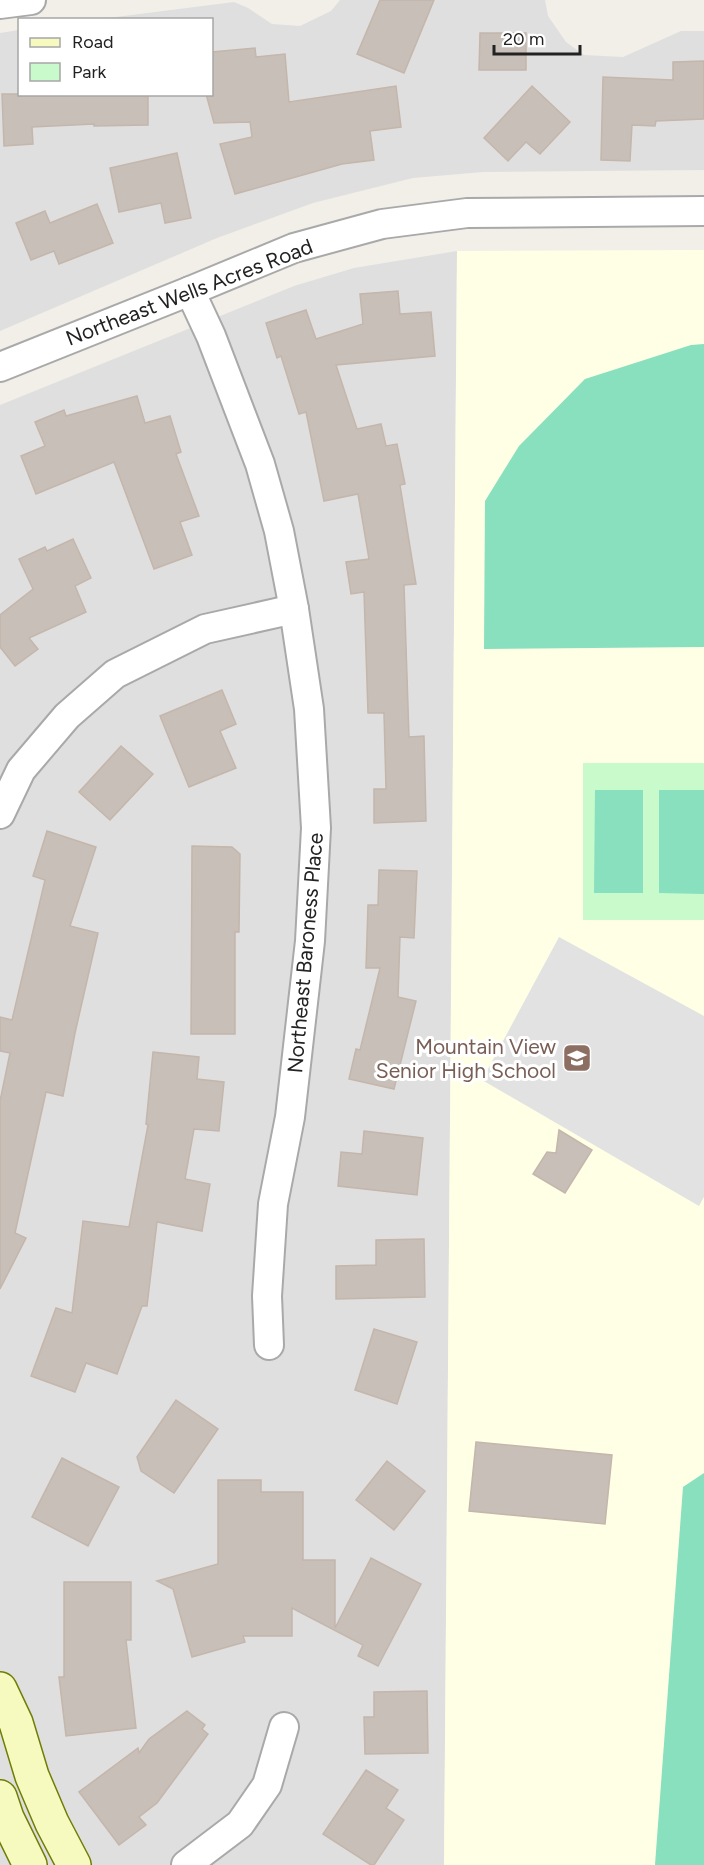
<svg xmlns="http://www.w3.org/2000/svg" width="704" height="1865" viewBox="0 0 704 1865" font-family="Figtree,sans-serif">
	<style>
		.residential { fill: #e0dfdf }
		.education { fill: #ffffe5 }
		.park { fill: #c8facc }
		.pitch { fill: #88e0be }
		.parking { fill: #e2e2e2 }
		.building { fill: #c7bfb8; stroke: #c4b6ab; stroke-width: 1.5 }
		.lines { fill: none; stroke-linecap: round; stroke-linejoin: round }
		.street-casing { stroke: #a9a9a9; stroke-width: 32 }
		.secondary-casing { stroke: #707d05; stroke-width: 36 }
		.street { stroke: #fff; stroke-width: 28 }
		.secondary { stroke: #f7fabf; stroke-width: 33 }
		.labels { text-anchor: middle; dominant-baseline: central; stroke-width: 6; stroke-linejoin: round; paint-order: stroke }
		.street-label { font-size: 21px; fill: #222; stroke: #fff }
		.education-label { font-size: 21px; fill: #785e54; stroke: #fff; text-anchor: end }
	</style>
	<rect width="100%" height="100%" fill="#f2efe9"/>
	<g class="residential">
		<path d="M340 0H545L548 16 566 42 584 55 623 57 681 31H704V170L483 172 413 178 313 203 217 238 0 331V33L19 30 20 94H212V20L100 19 234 2 248 8 272 24 300 26 331 11Z"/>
		<path d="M457 251 444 1865H0V405L294 286 354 268Z"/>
	</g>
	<path class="education" d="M704 250V1865H444L457 251Z"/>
	<rect class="park" x="583" y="763" width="121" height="157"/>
	<g class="pitch">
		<path d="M704 344V647L484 649 485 501 519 446 585 379 691 345Z"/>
		<path d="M595 790H643V893H594Z"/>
		<path d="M659 790H704V894L659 893Z"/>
		<path d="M704 1473V1865H655L683 1487Z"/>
	</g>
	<path class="parking" d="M559 937 704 1016V1197L699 1206 482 1080Z"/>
	<g class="building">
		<path d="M380 0H434L404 73 357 54Z"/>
		<path d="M480 33H526V70H479Z"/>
		<path d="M255 48 256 57 285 54 289 102 396 86 401 127 370 131 374 160 342 164 235 194 220 144 252 137 250 122 214 123 206 94H212V52Z"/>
		<path d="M704 61V119L656 121 655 126 632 125 630 161 601 160 603 77 673 80V62Z"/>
		<path d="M532 86 570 122 540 154 526 142 508 161 484 138Z"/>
		<path d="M2 94H148V125L94 126V124L32 127 33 144 4 146Z"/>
		<path d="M177 153 191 218 165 223 161 203 119 212 110 168Z"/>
		<path d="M97 204 113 243 59 264 54 251 31 260 16 223 45 211 50 223Z"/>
		<path d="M398 291 400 314 431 312 435 356 336 365 357 429 381 424 386 446 397 444 405 484 400 485 416 584 404 585 409 737 424 736 426 821 374 823V789H386L384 713H368L364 592 351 594 346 562 369 559 358 494 324 501 306 412 299 414 281 356 277 358 266 323 306 310 316 339 363 324 360 294Z"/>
		<path d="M137 396 145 423 170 416 181 452 176 454 199 516 180 522 192 555 154 569 114 462 36 494 21 456 45 446 35 422 64 410 66 416Z"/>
		<path d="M73 539 91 578 75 586 86 612 29 638 38 649 15 666 0 647V615L33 589 19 559 45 547 47 551Z"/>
		<path d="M222 690 236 724 220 731 236 768 189 787 160 716Z"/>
		<path d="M121 746 153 774 110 820 79 792Z"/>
		<path d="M47 831 96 847 70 926 98 933 75 1033 63 1096 46 1092 15 1233 26 1238 0 1289V1101L10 1053 0 1051V1017L12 1020 45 880 33 876Z"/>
		<path d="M192 846 232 847 240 854 239 932H235V1034H191Z"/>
		<path d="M379 870 417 871 414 938 400 937 398 997 416 1001 394 1089 349 1079 356 1049 360 1050 380 968H366L368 905H378Z"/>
		<path d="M153 1052 199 1057 197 1079 224 1082 219 1131 194 1129 185 1179 210 1184 202 1231 157 1222 147 1306H142L117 1374 86 1363 75 1392 31 1376 56 1308 72 1313 83 1221 129 1227 148 1125 146 1124Z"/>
		<path d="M559 1130 592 1150 565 1193 533 1174 547 1152 556 1153Z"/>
		<path d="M364 1131 423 1138 417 1195 338 1186 341 1152 362 1154Z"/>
		<path d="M424 1239 425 1297 336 1299V1266L376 1265V1240Z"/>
		<path d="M374 1329 417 1342 397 1404 355 1390Z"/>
		<path d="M176 1400 218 1429 174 1493 141 1471 137 1457Z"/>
		<path d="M476 1442 612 1455 605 1524 469 1511Z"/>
		<path d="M62 1458 119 1487 88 1546 32 1517Z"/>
		<path d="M387 1461 425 1491 394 1530 356 1500Z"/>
		<path d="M218 1480H261V1492H303V1560H335V1628L371 1558 421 1584 378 1666 358 1656 363 1645 292 1608V1636H243L245 1642 192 1657 173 1589 157 1581 218 1564Z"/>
		<path d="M64 1582H131V1640H126L136 1728 66 1736 59 1677H64Z"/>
		<path d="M427 1691 428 1753 365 1754 364 1717H374V1692Z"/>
		<path d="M187 1711 205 1725 202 1729 208 1734 157 1803 139 1817 146 1825 119 1845 79 1792 138 1748 139 1753 149 1739Z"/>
		<path d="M366 1770 398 1790 386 1808 404 1820 374 1865H371L323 1834Z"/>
	</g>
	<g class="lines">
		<g class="street-casing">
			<g id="street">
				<path d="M0 4 31 0"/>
				<path d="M190 291 211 336 260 464 279 531 294 609 309 709 316 828 310 941 290 1117 273 1204 267 1296 269 1345"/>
				<path d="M0 367 190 291 294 248 382 224 467 213 704 211"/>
				<path d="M0 814 21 770 67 716 115 674 205 629 294 609"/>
				<path d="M186 1865 240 1824 267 1785 284 1727"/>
			</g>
		</g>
		<g class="secondary-casing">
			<g id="secondary">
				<path d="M0 1689 16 1723 32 1776 52 1823 74 1865"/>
				<path d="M0 1797 7 1818 30 1865"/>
			</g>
		</g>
		<use href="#street" class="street"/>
		<use href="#secondary" class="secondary"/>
	</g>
	<defs>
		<g id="school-square" transform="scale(1.5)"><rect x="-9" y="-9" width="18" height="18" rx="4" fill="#8d6e63" stroke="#fff"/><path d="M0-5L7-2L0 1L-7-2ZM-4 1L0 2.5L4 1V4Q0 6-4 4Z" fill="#fff"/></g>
	</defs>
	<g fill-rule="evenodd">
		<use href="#school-square" x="577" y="1058"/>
	</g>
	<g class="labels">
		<g class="street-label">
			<text transform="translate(189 292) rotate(-21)">Northeast Wells Acres Road</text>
			<text transform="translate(305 953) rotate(-85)">Northeast Baroness Place</text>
		</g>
		<g class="education-label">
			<text x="556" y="1046">Mountain View<tspan x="556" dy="24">Senior High School</tspan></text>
		</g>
	</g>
	<rect x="18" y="18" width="195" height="78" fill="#ffffff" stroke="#a7a7a7" stroke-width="1.5"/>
	<rect x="30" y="38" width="30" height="9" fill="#f7fabf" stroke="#a7a7a7" stroke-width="1.5"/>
	<text x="72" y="48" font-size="18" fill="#222222">Road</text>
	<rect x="30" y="63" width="30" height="18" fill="#c8facc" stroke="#a7a7a7" stroke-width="1.5"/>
	<text x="72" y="78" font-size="18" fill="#222222">Park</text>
	<path d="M494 45v9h86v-9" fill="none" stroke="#222222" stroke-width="3"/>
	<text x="503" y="45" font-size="18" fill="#222222" stroke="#ffffff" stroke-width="4.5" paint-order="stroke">20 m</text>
</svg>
